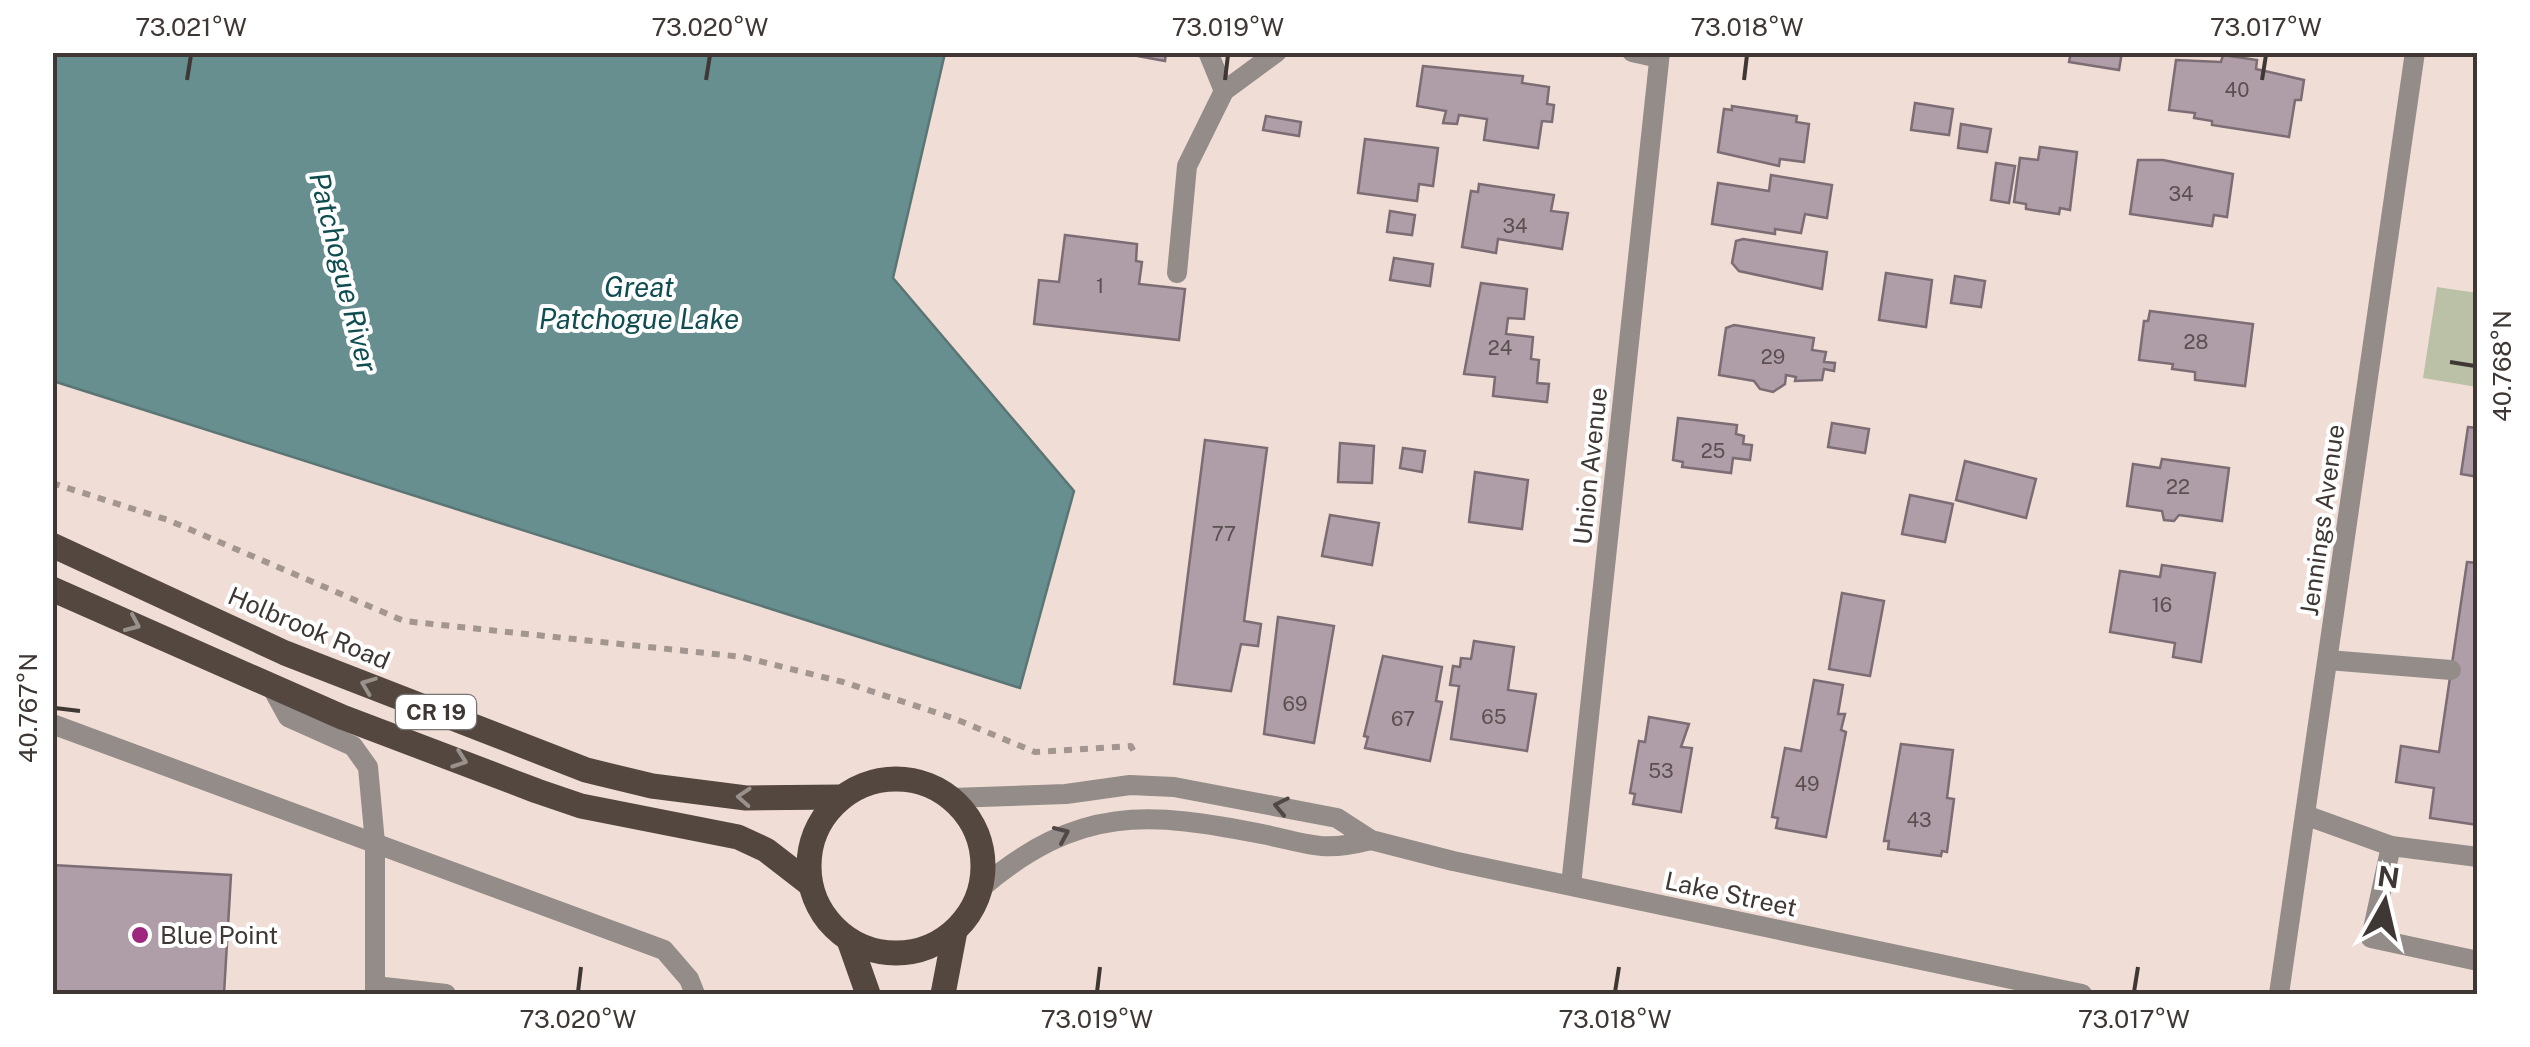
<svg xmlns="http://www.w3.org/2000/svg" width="2530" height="1047" viewBox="0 0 2530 1047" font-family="'Public Sans',sans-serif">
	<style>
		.green { fill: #bac1a6 }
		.water { fill: #678f90; stroke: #5b7574; stroke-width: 2.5 }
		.building { fill: #af9da7; stroke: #7c6c74; stroke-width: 2.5 }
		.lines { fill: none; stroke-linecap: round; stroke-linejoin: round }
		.path { stroke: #a3958f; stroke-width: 6; stroke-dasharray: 8 8; stroke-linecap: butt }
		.service { stroke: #938c88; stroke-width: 20 }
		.minor { stroke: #938c88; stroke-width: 20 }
		.primary { stroke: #534740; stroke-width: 25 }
		.oneway { stroke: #98918c }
		.oneway2 { stroke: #504845 }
		.ticks { fill: none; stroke: #3f3734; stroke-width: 4 }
		.poi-dot { fill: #9e267e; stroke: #fff; stroke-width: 4 }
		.labels { text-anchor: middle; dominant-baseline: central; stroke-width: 8; stroke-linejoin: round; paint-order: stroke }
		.number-label { font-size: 20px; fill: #5b5051 }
		.shield { fill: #fff; stroke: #797371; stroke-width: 2.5 }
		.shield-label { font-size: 22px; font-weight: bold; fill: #3f3734 }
		.street-label { font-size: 25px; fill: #3f3734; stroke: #fff }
		.poi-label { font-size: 25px; fill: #3f3734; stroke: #fff; text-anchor: start }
		.water-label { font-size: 28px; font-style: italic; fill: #104d50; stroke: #fff }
		.neatline { fill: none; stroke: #3f3734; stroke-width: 4 }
		.ticks-label { font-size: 25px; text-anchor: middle; fill: #3f3734 }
	</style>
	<rect width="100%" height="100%" fill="#f0ddd5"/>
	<path class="green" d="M2437 287 2477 293V387L2423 378Z"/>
	<path class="water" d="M53 52 945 53 893 278 1074 491 1020 688 53 381Z"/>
	<g class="building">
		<path d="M1116 52H1166L1165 61Z"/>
		<path d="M2071 52H2122L2119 70 2069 62Z"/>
		<path d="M2223 55 2257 60 2256 69 2304 80 2301 100H2295L2289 137 2212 125V121L2194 118 2195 113 2169 110 2176 60 2221 62Z"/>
		<path d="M1423 66 1523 76 1522 83 1549 87 1547 104 1554 105 1552 122 1542 121 1538 148 1484 140 1487 119 1459 115 1457 124 1443 123 1446 111 1417 106Z"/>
		<path d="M1915 103 1953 109 1949 135 1911 130Z"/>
		<path d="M1732 106 1797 116 1796 122 1809 124 1804 162 1780 159 1779 166 1718 152 1724 109 1732 110Z"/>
		<path d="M1266 116 1301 122 1299 136 1263 130Z"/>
		<path d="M1961 124 1991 129 1987 152 1958 148Z"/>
		<path d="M1365 139 1438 148 1433 186 1419 184 1417 201 1358 193Z"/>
		<path d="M2040 147 2077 152 2070 210 2060 208 2059 214 2026 209V204L2014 202 2020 158 2038 160Z"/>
		<path d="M2138 160H2163L2233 174 2227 217 2214 215 2212 226 2130 214Z"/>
		<path d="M1996 163 2015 166 2009 203 1991 200Z"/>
		<path d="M1771 175 1832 185 1827 218 1805 214 1801 233 1775 229V234L1712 224 1718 183 1769 191Z"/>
		<path d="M1479 184 1554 195 1551 211 1568 213 1562 249 1498 239 1496 253 1462 247 1471 191 1478 192Z"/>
		<path d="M1390 211 1415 215 1412 235 1387 232Z"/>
		<path d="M1065 235 1137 244 1136 261 1142 262 1139 284 1185 289 1179 340 1034 324 1039 280 1059 282Z"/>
		<path d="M1743 239 1827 252 1822 289 1739 271 1732 263 1736 241Z"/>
		<path d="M1394 258 1433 264 1430 286 1390 280Z"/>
		<path d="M1886 273 1932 280 1926 327 1879 320Z"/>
		<path d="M1955 276 1985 281 1981 307 1951 303Z"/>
		<path d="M1481 283 1527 289 1524 319 1508 318 1506 334 1533 337 1531 359 1539 360 1537 383 1549 384 1547 402 1493 396 1495 377 1464 374Z"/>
		<path d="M2150 311 2253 324 2245 386 2195 380V372L2172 369 2173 364 2139 360 2144 321H2148Z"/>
		<path d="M1734 325 1814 338 1812 350 1826 352 1824 362 1835 363 1834 371 1824 369 1822 380 1795 381 1796 377 1786 375 1785 384 1773 392 1760 389 1754 381 1719 375 1726 328Z"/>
		<path d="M1678 418 1737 425 1736 434 1744 436 1743 444 1752 445 1750 460 1733 458 1731 473 1682 467 1683 462 1673 460Z"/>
		<path d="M1832 423 1869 429 1865 453 1828 447Z"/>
		<path d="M2468 427 2478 428V477L2461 474Z"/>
		<path d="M1205 440 1267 448 1244 621 1261 624 1258 646 1241 644 1231 691 1174 684Z"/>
		<path d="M1340 443 1374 446 1372 483 1338 482Z"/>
		<path d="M1403 448 1425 451 1422 472 1400 468Z"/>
		<path d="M2162 459 2229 468 2222 521 2179 515 2174 521 2164 520 2162 511 2127 506 2133 464 2160 468Z"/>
		<path d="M1965 461 2036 479 2026 518 1956 500Z"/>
		<path d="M1475 472 1528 480 1522 529 1469 522Z"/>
		<path d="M1910 495 1953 504 1945 542 1902 534Z"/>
		<path d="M1330 515 1379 523 1372 565 1322 556Z"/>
		<path d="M2467 562 2478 563V825L2430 818 2434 788 2396 782 2401 746 2439 752Z"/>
		<path d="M2162 565 2215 573 2201 662 2173 657 2175 643 2110 632 2120 571 2160 577Z"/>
		<path d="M1842 593 1884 601 1870 676 1829 669Z"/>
		<path d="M1278 617 1334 626 1314 743 1264 734Z"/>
		<path d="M1474 641 1514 647 1508 690 1536 694 1527 751 1451 739 1459 686 1450 685 1453 666 1460 667 1461 658 1471 659Z"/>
		<path d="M1383 656 1442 667 1436 701 1442 702 1430 761 1365 748 1368 737 1364 736Z"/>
		<path d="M1814 680 1843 685 1838 714H1845L1841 730 1846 732 1826 837 1776 828 1778 818 1772 817 1785 748 1801 751Z"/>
		<path d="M1649 717 1689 724 1681 747 1692 748 1681 812 1633 804 1635 794 1630 793 1639 741 1645 742Z"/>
		<path d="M1901 744 1953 750 1947 798 1954 799 1947 852 1942 851 1941 856 1888 849 1889 841H1884Z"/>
		<path d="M52 865 231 875 224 994H52Z"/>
	</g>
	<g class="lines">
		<path class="path" d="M52 483 168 520 404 621 743 657 843 682 953 718 1035 752 1131 746 1136 756"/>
		<g class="service">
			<path d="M1208 52 1224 91"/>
			<path d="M1177 273 1187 166 1224 91 1277 52"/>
			<path d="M2328 660 2451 670"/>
			<path d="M271 686 288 717 353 746 368 767 375 843V994"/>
			<path d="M52 724 664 950 689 979 695 994"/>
			<path d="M2305 815 2391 846 2371 938 2478 961"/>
			<path d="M2391 846 2478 857"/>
			<path d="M375 986 446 994"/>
		</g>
		<g class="minor">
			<path d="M1632 52 1659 58"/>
			<path d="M952 798 1066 794 1130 785 1174 787 1337 818 1371 840 1453 861 2082 994"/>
			<path d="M1571 885 1660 52"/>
			<path d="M981 888C1079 805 1147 811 1267 835 1313 845 1323 852 1371 840"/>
			<path d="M2279 994 2415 52"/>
		</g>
		<g class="primary">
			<path d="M52 545 285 653 586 770 652 786 746 798 841 797"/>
			<path d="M52 589 342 717 537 791 581 806 738 837 766 850 810 884"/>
			<circle cx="896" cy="866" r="87"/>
			<path d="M849 940 868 994"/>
			<path d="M943 994 955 931"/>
		</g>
	</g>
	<defs><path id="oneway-chevron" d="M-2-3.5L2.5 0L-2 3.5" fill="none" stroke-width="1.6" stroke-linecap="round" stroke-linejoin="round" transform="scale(2.5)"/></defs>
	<g class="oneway">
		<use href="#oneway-chevron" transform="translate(133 624) rotate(24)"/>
		<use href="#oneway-chevron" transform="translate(368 685) rotate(-159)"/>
		<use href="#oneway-chevron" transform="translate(460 760) rotate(20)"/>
		<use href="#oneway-chevron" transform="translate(744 797) rotate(-176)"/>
	</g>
	<g class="oneway2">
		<use href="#oneway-chevron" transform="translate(1281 806) rotate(-168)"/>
		<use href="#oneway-chevron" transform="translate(1062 834) rotate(-24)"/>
	</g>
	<path class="ticks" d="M187 80 191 55M706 80 710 55M1225 80 1228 55M1744 80 1747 55M2262 80 2266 55M2450 362 2475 366M55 708 80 711M578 992 581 967M1097 992 1100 967M1615 992 1619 967M2134 992 2138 967"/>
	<circle class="poi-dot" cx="140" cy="935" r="10"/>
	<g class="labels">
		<g class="number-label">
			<text x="2237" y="90">40</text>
			<text x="2181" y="194">34</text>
			<text x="1515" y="226">34</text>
			<text x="1100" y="286">1</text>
			<text x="2196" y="342">28</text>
			<text x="1500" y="348">24</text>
			<text x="1773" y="357">29</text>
			<text x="1713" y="451">25</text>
			<text x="2178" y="487">22</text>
			<text x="1224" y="534">77</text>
			<text x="2162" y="605">16</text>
			<text x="1295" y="704">69</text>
			<text x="1494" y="717">65</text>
			<text x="1403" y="719">67</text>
			<text x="1661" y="771">53</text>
			<text x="1807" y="784">49</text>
			<text x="1919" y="820">43</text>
		</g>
		<rect class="shield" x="396" y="695" width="80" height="34" rx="8"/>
		<g class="shield-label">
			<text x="436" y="712">CR 19</text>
		</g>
		<g class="street-label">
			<text transform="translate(1590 466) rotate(-84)">Union Avenue</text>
			<text transform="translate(2322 520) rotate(-82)">Jennings Avenue</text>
			<text transform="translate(309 628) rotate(23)">Holbrook Road</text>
			<text transform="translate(1731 894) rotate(12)">Lake Street</text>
		</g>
		<g class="poi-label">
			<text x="160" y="935">Blue Point</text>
		</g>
		<g class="water-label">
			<text transform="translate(344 272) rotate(76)">Patchogue River</text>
			<text x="639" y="286">Great<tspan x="639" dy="32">Patchogue Lake</tspan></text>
		</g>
	</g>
	<rect width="2530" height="1047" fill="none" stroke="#ffffff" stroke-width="110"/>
	<g transform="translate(2385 902) rotate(8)" stroke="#ffffff" stroke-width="8" paint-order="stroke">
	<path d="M0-8L18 38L0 25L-18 38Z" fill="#3f3734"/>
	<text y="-15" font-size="28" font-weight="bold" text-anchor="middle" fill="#3f3734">N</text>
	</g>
	<rect x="55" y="55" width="2420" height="937" class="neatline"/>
	<g class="ticks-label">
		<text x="191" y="36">73.021°W</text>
		<text x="710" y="36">73.020°W</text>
		<text x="1228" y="36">73.019°W</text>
		<text x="1747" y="36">73.018°W</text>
		<text x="2266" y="36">73.017°W</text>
		<text transform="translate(2502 366) rotate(-90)" y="9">40.768°N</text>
		<text transform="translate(28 708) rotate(-90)" y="9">40.767°N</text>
		<text x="578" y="1028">73.020°W</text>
		<text x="1097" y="1028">73.019°W</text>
		<text x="1615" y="1028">73.018°W</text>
		<text x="2134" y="1028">73.017°W</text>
	</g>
</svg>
